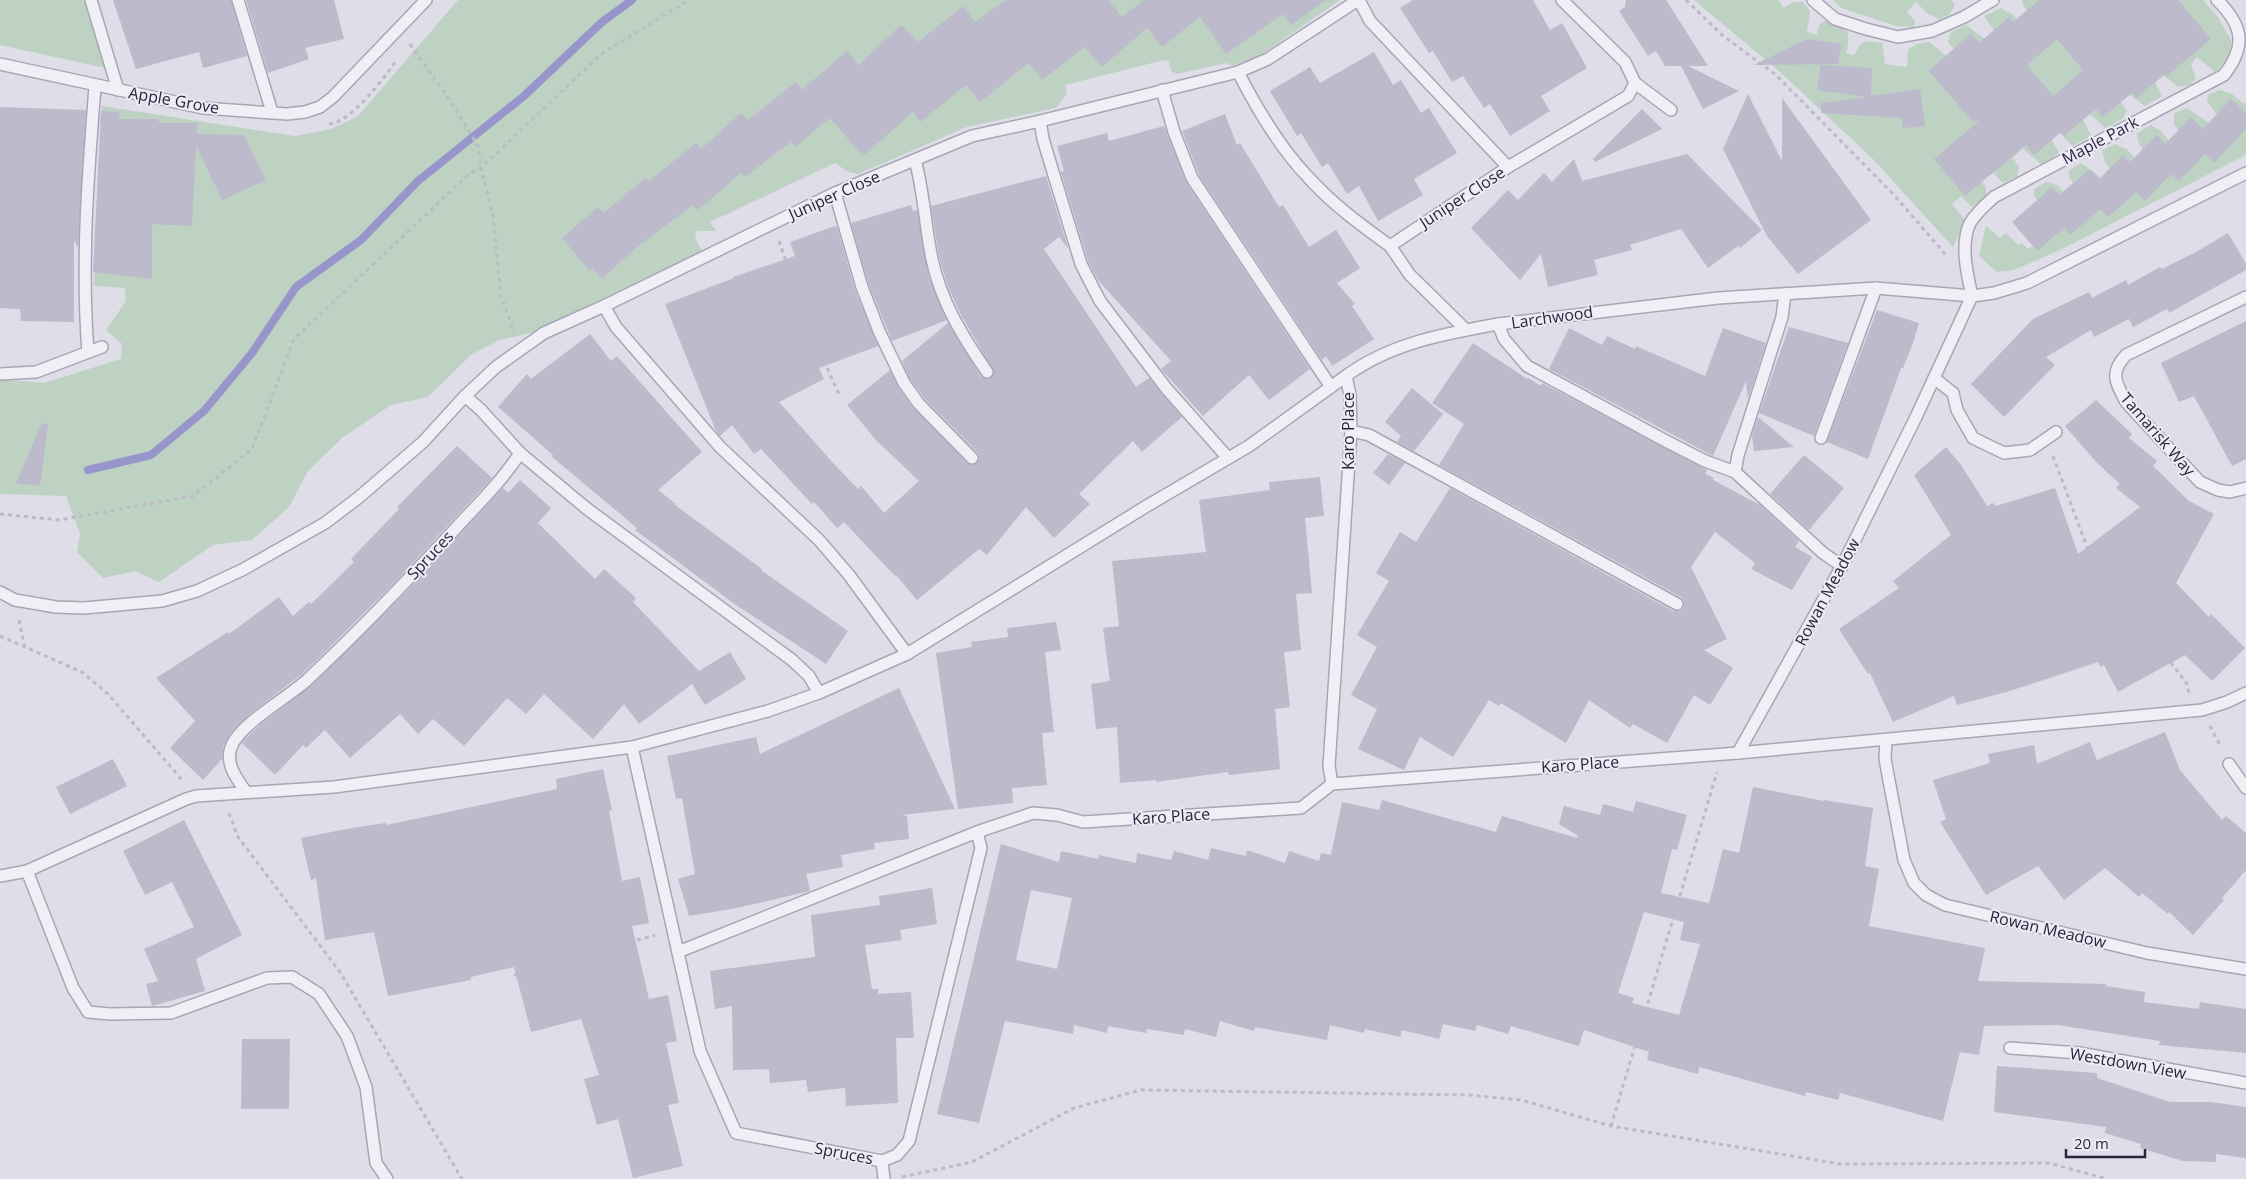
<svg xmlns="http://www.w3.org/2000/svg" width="2246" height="1179" viewBox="0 0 2246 1179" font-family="'Open Sans',sans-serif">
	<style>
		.green { fill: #bdd2c3 }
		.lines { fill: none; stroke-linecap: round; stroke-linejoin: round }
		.stream { stroke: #9795ca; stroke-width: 8 }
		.building { fill: #bcbacb; fill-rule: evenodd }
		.service-casing { stroke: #a8a6b5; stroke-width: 14 }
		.path { stroke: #bdbac6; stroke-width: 3; stroke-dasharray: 4 4; stroke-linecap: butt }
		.service { stroke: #f1eff6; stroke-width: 11 }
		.labels { text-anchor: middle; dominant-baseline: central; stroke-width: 4; stroke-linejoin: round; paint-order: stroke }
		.street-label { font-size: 16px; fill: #2a253f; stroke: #edecf5 }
	</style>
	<rect width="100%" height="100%" fill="#dedde8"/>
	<g class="green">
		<path d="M0 0H84L105 68 0 45Z"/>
		<path d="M458 0H1340L1259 56 1232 66 1227 63 1177 74 1171 71 1169 61 1164 60 1065 85 1067 94 1056 108 967 127 858 174 848 172 835 163 710 222 716 231H697L695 238 702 251 531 333 500 340 472 354 428 397 391 405 342 438 308 471 289 507 252 540 213 545 159 582 135 571 103 578 77 552 80 533 66 496 0 494V379L44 383 121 359 122 344 106 330 126 301 125 288 94 286 102 106 295 136 331 129 358 116Z"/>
		<path d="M1694 0H1778L1784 8 1793 2H1803L1810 11 1807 32 1817 35 1819 25 1826 20 1848 32V46L1846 53 1854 55 1861 43 1869 41 1882 43 1885 64 1907 67 1908 50 1917 44 1929 42 1948 57 1956 52 1948 42 1951 32 1966 25 1989 42 1997 35 1984 16 2001 8 2013 15 2020 24 2030 14 2024 7 2022 0H2203L2217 16 2231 40 2230 58 2215 72 2197 57 2191 65 2196 78 2190 85 2178 87 2163 75 2155 82 2162 96 2145 106 2127 93 2119 100 2127 111 2123 118 2106 129 2090 114 2083 119 2091 136 2073 146 2058 132 2052 140 2059 153 2042 165 2022 148 2013 158 2019 167 2017 176 2003 183 1986 165 1976 175 1985 185 1987 196 1972 207 1961 196 1952 204 1965 220 1953 247 1872 158 1780 72Z"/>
		<path d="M1833 0H1951L1955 5 1949 15 1939 19 1927 13 1916 2 1907 12 1915 21 1914 27 1896 26 1841 8Z"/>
		<path d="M2220 90 2232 94 2244 104 2246 102V155L2062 249 2014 270 1997 272 1979 256 1986 226 2000 238 2006 233 2018 245 2022 243 2028 249 2032 246 2037 251 2042 206 2034 196V189L2046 182 2057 185 2066 196 2076 188 2069 177V170L2081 163 2094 172 2101 179 2111 169 2105 163 2102 150 2115 144 2127 149 2136 160 2144 152 2138 141 2137 133 2151 125 2162 132 2169 141 2181 133 2174 125V113L2187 108 2209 123 2217 115 2207 101 2208 95Z"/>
	</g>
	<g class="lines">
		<path class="stream" d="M88 470 151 455 204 411 252 353 296 287 361 240 418 181 524 96 602 22 632 0"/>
	</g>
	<g class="building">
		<path d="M113 0H231L247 56 203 68 199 52 136 69Z"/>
		<path d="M246 0H334L344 39 305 48 309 59 268 73Z"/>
		<path d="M1006 0H1108L1122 17 1144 0H1326L1291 25 1283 14 1226 54 1200 17 1162 47 1147 28 1102 67 1085 47 1042 80 1029 63 980 102 966 85 920 122 913 112 863 156 830 118 795 147 791 142 745 177 741 173 698 210 693 205 638 246 602 279 592 268 590 271 562 238 598 207 604 213 646 177 649 181 696 143 701 149 741 113 748 120 796 82 802 90 847 51 859 65 901 25 918 42 963 6 975 22Z"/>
		<path d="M1413 0H1533L1550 30 1562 23 1587 68 1541 96 1550 111 1510 136 1490 104 1484 108 1463 76 1452 82 1433 51 1429 53 1400 8Z"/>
		<path d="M1626 0H1666L1708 66H1688L1739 91 1703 109 1681 66H1665L1656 51 1648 56 1619 11 1625 7Z"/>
		<path d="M2039 0H2178L2211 39 2167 76 2165 74 2137 98 2132 93 2103 117 2096 109 2064 136 2061 132 2034 155 2026 145 1965 196 1934 159 1979 121H1972L1929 71 1971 33 1979 43 2009 17 2013 22ZM2057 39 2083 70 2053 96 2027 65Z"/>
		<path d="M1807 39 1841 44 1838 64 1754 65Z"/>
		<path d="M1374 52 1393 85 1401 80 1421 113 1429 108 1457 153 1414 179 1423 195 1378 221 1359 186 1347 194 1328 163 1322 167 1301 133 1297 136 1270 91 1310 67 1320 83Z"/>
		<path d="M1821 65 1872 68 1871 96 1920 89 1925 126 1903 128 1902 118 1821 113V103L1867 97 1817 90Z"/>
		<path d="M1748 94 1782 161V98L1871 220 1798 274 1767 236 1723 149Z"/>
		<path d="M2231 99 2246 113V129L2214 163 2205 154 2179 181 2171 174 2145 201 2137 192 2108 217 2101 209 2070 235 2064 228 2037 251 2012 222 2052 187 2059 195 2090 169 2099 179 2123 155 2130 162 2157 135 2165 144 2191 117 2203 129Z"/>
		<path d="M0 107 86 110 78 247 74 240V322L21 321 20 309 0 308Z"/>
		<path d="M1642 109 1662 129 1595 162 1593 159Z"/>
		<path d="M101 111 120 112 119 119H159V123H197V134L244 135 266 180 222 200 196 145 192 226 152 224V279L93 272Z"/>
		<path d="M1225 114 1237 145 1240 143 1279 207 1283 205 1309 247 1336 230 1360 268 1337 283 1355 304 1352 306 1374 339 1332 366 1326 356 1322 360 1199 175 1182 131Z"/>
		<path d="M1164 126 1186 182 1310 369 1269 400 1249 375 1203 416 1161 369 1171 361 1098 280 1088 261 1061 172 1064 171 1057 146 1107 133 1109 141Z"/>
		<path d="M1687 154 1762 230 1740 248 1738 246 1708 268 1681 229 1630 245 1632 250 1594 260 1598 275 1548 287 1541 254 1520 280 1471 228 1508 190 1518 200 1544 173 1552 182 1574 159 1582 181Z"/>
		<path d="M1046 176 1068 248 1059 237 1044 249 1136 387 1149 378 1182 417 1142 452 1133 441 1079 494 1090 504 1054 538 1026 507 987 555 979 549 917 600 896 575 895 576 844 522 837 528 814 502 812 504 761 449 754 454 732 425 720 436 716 431 665 304 734 278 733 277 795 256 790 242 835 226 837 227 855 290 878 346 819 368 824 379 779 402 833 463 858 489 861 486 884 513 919 481 876 440 847 405 890 370 898 387 914 409 967 463 973 465 979 460 978 453 925 399 910 379 902 361 948 323 981 377 988 379 993 376 994 372 961 315 948 287 939 257 931 206Z"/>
		<path d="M911 205 913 211 917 210 929 277 947 320 892 341 869 285 851 223Z"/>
		<path d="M2228 233 2246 264V270L2169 313 2167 309 2133 327 2129 319 2094 337 2091 330 2046 357 2055 365 2004 417 1971 384 2033 319 2089 292 2092 298 2126 280 2128 285 2160 267 2162 269 2196 252Z"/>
		<path d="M1877 310 1919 323 1913 343 1903 368H1901L1868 459 1827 442Z"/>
		<path d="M2246 321V459L2232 466 2194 396 2179 402 2161 363Z"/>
		<path d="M1789 327 1848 343 1814 436 1759 413Z"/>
		<path d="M1569 328 1602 345 1607 336 1635 349 1636 346 1705 376 1723 328 1766 343 1748 399 1746 381 1713 456 1549 369Z"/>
		<path d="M590 334 611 361 617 356 702 452 658 490 676 504 675 505 762 569 761 570 848 631 826 664 736 605 635 530 637 528 552 457 553 455 498 407 527 374 531 379Z"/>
		<path d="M1473 343 1527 379 1528 378 1541 386 1542 383 1707 470 1705 474 1714 478 1713 480 1760 505 1799 541 1795 547 1812 557 1792 590 1751 569 1755 563 1715 532 1691 567 1727 639 1704 650 1733 668 1710 705 1694 695 1667 743 1633 724 1630 728 1589 700 1566 743 1501 703 1499 706 1489 700 1453 757 1420 737 1404 770 1358 749 1377 709 1351 695 1377 647 1357 635 1389 581 1376 573 1400 532 1416 542 1450 488 1673 611H1680L1684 607V601L1681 597 1439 465 1464 424 1432 403Z"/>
		<path d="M1412 388 1443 414 1414 451 1397 442 1401 436 1385 422Z"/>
		<path d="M2096 400 2132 434 2129 438 2157 461 2153 466 2189 501 2214 514 2176 583 2209 617 2211 614 2245 648 2212 681 2185 655 2118 692 2104 665 2101 667 2098 662 2010 691 1957 705 1954 696 1893 722 1870 673 1868 674 1839 629 1899 588 1893 581 1951 535 1914 475 1946 447 1961 465 1987 506 1993 503 1996 506 2055 488 2078 554 2140 507 2116 488 2120 484 2097 463 2065 426Z"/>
		<path d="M1758 417 1794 447 1754 451 1752 435Z"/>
		<path d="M42 423 48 425 40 486 16 483Z"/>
		<path d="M457 446 492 478 396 581 321 656 302 674 251 713 233 730 223 747 222 759 203 780 170 748 195 721 156 678 228 632 229 634 279 597 293 616 309 602 311 604 354 562 351 559 399 509 397 507Z"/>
		<path d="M1388 454 1405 463 1389 485 1373 473Z"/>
		<path d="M1804 455 1844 488 1809 530 1770 494Z"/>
		<path d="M1320 477 1324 516 1305 518 1312 593 1296 594 1301 650 1284 652 1290 707 1275 709 1280 769 1229 775 1228 772 1156 782V780L1120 783 1117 727 1096 729 1091 684 1110 681 1103 628 1119 626 1112 561 1206 552 1199 500 1270 490 1269 482Z"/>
		<path d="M520 480 551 508 538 523 595 579 604 569 636 598 633 602 699 671 730 652 746 679 705 705 692 684 639 724 624 704 593 739 544 694 526 714 507 698 464 746 433 719 418 734 400 714 350 758 325 730 306 748 303 745 275 775 242 743 244 740 261 724 312 685 407 591 503 488 508 493Z"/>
		<path d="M1056 622 1061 650 1045 652 1054 732 1042 733 1047 785 1012 788 1013 803 958 809 936 653 972 647 971 642 1008 637 1007 628Z"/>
		<path d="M899 688 955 809 902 815 907 816 909 839 874 843 875 849 841 855 843 867 806 874 810 891 737 908 689 916 678 879 695 874 682 798 676 799 667 756 756 737 760 754Z"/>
		<path d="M2165 732 2180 770 2222 820 2226 816 2246 833V870L2222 898 2224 900 2193 935 2169 912 2168 914 2142 893 2139 897 2105 868 2064 900 2038 866 1986 895 1940 822 1946 819 1933 780 1990 763 1988 754 2034 745 2037 764 2090 742 2097 760Z"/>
		<path d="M113 759 127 786 70 814 56 787Z"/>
		<path d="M603 769 612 810 609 811 622 881 640 877 649 923 632 926 649 999 668 995 677 1041 666 1043 679 1103 668 1105 683 1166 633 1178 618 1119 597 1125 584 1079 599 1075 581 1019 531 1032 514 967 471 977V980L388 996 374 932 325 940 316 878 311 880 301 838 352 828 386 823V825L557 789 556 779Z"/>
		<path d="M1753 787 1824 801V800L1873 808 1865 866 1879 869 1869 926 1985 948 1978 981 2106 984V986L2145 992 2144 1002 2199 1009 2200 1002 2246 1009V1053L2159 1045 2160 1041 2058 1025 1984 1026 1979 1055 1960 1052 1943 1121 1840 1093 1838 1100 1806 1092 1805 1096 1699 1067 1698 1074 1647 1060 1649 1052 1584 1030 1579 1046 1511 1026 1508 1034 1477 1025 1475 1031 1443 1024 1439 1039 1402 1030 1400 1037 1365 1029 1364 1033 1330 1025 1327 1040 1255 1027 1254 1031 1220 1021 1216 1037 1185 1029 1184 1035 1147 1029 1146 1033 1108 1026 1107 1033 1074 1025 1073 1034 1005 1021 979 1123 937 1114 1001 844 1059 862 1061 851 1098 859 1099 855 1136 863 1137 853 1171 860 1174 851 1208 860 1211 848 1246 856 1247 850 1285 863 1289 851 1319 861 1321 853 1331 855 1342 802 1379 810 1382 800 1496 832 1502 816 1577 838 1578 836 1559 824 1564 806 1600 815 1603 804 1633 812 1636 801 1687 815 1677 850 1672 849 1661 893 1709 903 1723 849 1739 853ZM1031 890 1072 898 1057 969 1016 960ZM1644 912 1684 922 1680 940 1700 944 1679 1015 1632 1003 1634 998 1618 993Z"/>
		<path d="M184 820 242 935 196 959 205 991 152 1006 146 984 158 981 144 949 194 927 172 882 145 895 123 851Z"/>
		<path d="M932 888 937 924 900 930 902 940 865 945 872 989H878V994L911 992 914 1038H896L898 1103 846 1106 845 1088 808 1092 806 1080 770 1083 769 1069 733 1070 732 1006 715 1009 710 971 815 957 811 915 880 905 879 896Z"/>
		<path d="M242 1039H290L289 1109H241Z"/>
		<path d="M1997 1066 2097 1073V1078L2170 1102H2211L2246 1107V1158L2216 1154V1162L2183 1161 2140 1148 2141 1144 2105 1133 2106 1127 1994 1112Z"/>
	</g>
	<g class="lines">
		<g class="service-casing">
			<g id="service">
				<path d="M91 0 118 90"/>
				<path d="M238 0 272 112"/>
				<path d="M1358 0 1268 59 1238 72C1257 109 1279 147 1308 177 1332 204 1361 225 1390 246L1508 167 1628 96 1635 83 1625 62 1562 0"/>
				<path d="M1359 0 1370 21 1508 167"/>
				<path d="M1813 0 1835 19 1866 29 1898 37 1932 31 1964 17 1993 0"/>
				<path d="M0 64 203 108 287 114 305 112 320 107 333 97 426 0"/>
				<path d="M1635 83 1671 110"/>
				<path d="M1162 90 1174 132 1192 178 1331 387"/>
				<path d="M1040 121 1043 139 1081 264 1100 301 1166 388 1228 458"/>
				<path d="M915 160C924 192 925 226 932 259 941 302 963 337 987 372"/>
				<path d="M835 193 862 287 879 331 904 383 919 404 972 458"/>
				<path d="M1390 246 1410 275 1466 330"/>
				<path d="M1972 296C1967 274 1960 244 1970 223 1976 213 1985 205 1994 197L2224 75C2246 47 2244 26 2217 0"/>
				<path d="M2246 297 2126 355C2109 373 2116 383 2126 402L2200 482 2218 490 2230 492 2246 488"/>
				<path d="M604 306 616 327 720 447 819 540 849 575 907 654"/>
				<path d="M88 352C81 263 88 175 95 87"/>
				<path d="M0 374 36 372 102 347"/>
				<path d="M1346 376C1391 343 1444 334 1498 324"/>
				<path d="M1934 378 1953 393 1957 410 1973 438 2004 453 2030 450 2056 432"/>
				<path d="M465 396 481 410 520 453"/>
				<path d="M1351 431 1369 435 1677 604"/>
				<path d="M1821 438 1876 288"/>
				<path d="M1735 472 1738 455 1782 317 1785 294"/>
				<path d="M1842 566 1823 553 1735 472 1705 461 1664 440 1527 366 1504 339 1498 324 1718 298 1876 288 1972 296 1994 293 2027 283 2246 173"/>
				<path d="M0 592 15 600 56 607 84 608 162 601 197 591 242 570 325 523 358 498 423 442 465 396 496 367 544 333 604 306 835 193 972 136 1040 121 1238 72"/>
				<path d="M819 693 907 654 1145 507 1249 446 1346 376 1350 395 1351 431 1329 766 1332 784"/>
				<path d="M1886 740 1885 759 1904 860 1914 883 1926 895 1945 905 2147 953 2246 969"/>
				<path d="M632 747 700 1051 736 1133 882 1161 897 1155 909 1141 981 848 977 832"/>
				<path d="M1738 753 1842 566 1916 417 1972 296"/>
				<path d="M2229 764 2246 788"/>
				<path d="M27 871 73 988 88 1012 110 1014 171 1013 267 978 292 977 319 994 347 1036 366 1087 376 1163 387 1179"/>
				<path d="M0 876 27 871 186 799 196 796 334 787 632 747 768 711 819 693 809 676 792 660 586 508 520 453C502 481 478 504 456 528 408 580 359 631 307 680 287 698 244 722 233 743 223 761 236 778 246 792"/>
				<path d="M678 952 977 832 1033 813 1057 815 1083 822 1301 808 1332 784 1738 753 2202 710 2227 702 2246 693"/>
				<path d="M2010 1048 2079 1053 2246 1083"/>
				<path d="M882 1161 884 1179"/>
			</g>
		</g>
		<g class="path">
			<path d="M1686 0 1722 35 1776 75 1895 196 1946 255"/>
			<path d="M410 44 447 96 478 146 481 168 493 216 501 296 514 332"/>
			<path d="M329 124C352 122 383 79 396 61"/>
			<path d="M779 241 816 344 840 396"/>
			<path d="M2053 456 2090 555 2187 684 2189 693"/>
			<path d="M0 514 59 520 193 496 252 449 294 339 469 174 481 168 600 55 689 0"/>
			<path d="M19 620 25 648"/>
			<path d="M0 636 82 672 108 694 182 780"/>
			<path d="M2210 726 2221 747"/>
			<path d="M229 813 238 837 340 972 462 1179"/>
			<path d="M514 975 655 935"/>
			<path d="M1611 1126 1717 772"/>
			<path d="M902 1177 972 1162 1074 1108 1141 1090 1469 1095 1521 1100 1611 1126 1840 1164 2049 1163 2107 1179"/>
		</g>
		<use href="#service" class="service"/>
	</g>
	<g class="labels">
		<g class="street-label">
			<text transform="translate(174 100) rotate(10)">Apple Grove</text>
			<text transform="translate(2100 140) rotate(-28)">Maple Park</text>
			<text transform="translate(834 195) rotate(-24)">Juniper Close</text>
			<text transform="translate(1462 197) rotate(-33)">Juniper Close</text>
			<text transform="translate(1552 317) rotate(-8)">Larchwood</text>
			<text transform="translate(1348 431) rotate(-90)">Karo Place</text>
			<text transform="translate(2158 434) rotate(49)">Tamarisk Way</text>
			<text transform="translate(430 555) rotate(-47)">Spruces</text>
			<text transform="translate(1827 592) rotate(-62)">Rowan Meadow</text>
			<text transform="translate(1580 764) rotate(-4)">Karo Place</text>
			<text transform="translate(1171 816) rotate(-4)">Karo Place</text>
			<text transform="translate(2048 929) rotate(13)">Rowan Meadow</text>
			<text transform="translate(2128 1063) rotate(10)">Westdown View</text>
			<text transform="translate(844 1153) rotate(11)">Spruces</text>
		</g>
	</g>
	<path d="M2066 1149v8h79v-8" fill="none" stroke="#2a253f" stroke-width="2.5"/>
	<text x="2074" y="1149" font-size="15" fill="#2a253f" stroke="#edecf5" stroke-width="4" paint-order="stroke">20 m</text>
</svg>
